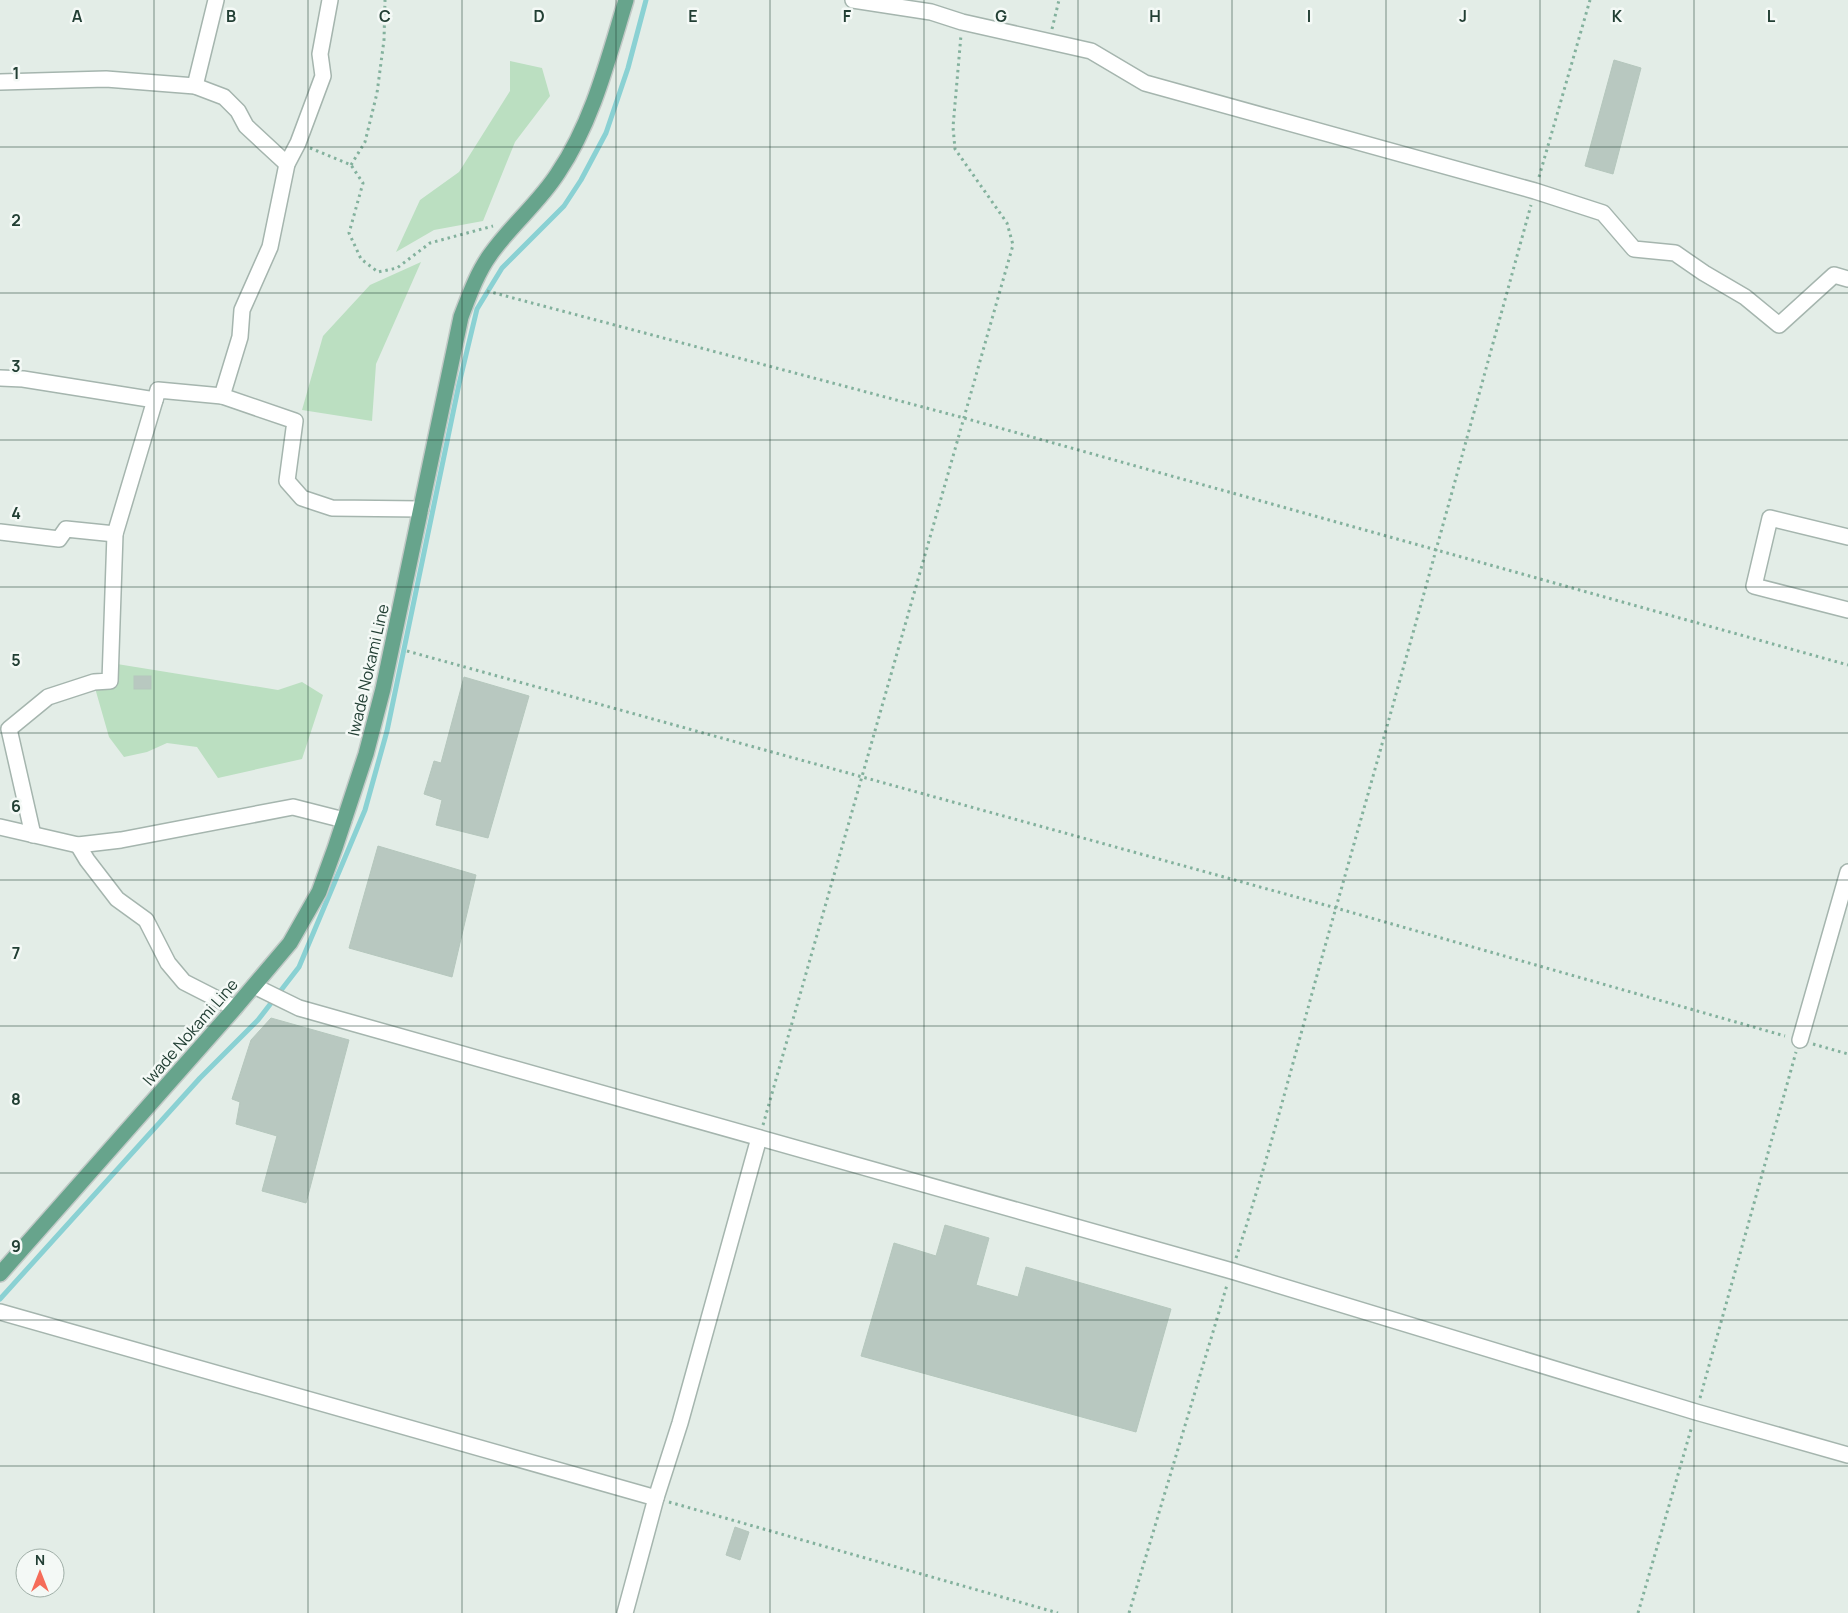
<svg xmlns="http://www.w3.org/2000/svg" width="1848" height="1613" viewBox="0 0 1848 1613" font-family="Manrope,sans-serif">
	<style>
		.green { fill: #bbdfc1 }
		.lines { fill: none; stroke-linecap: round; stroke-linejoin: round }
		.stream { stroke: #8ad1d3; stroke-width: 5 }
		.building { fill: #b8c8c0; stroke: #b5c7bd }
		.minor-casing { stroke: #a5b5ae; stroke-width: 18 }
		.major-casing { stroke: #c1c9c6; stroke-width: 18 }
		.path { stroke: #83b19d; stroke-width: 3; stroke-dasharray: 2.5 4; stroke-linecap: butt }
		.minor { stroke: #fff; stroke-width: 15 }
		.major { stroke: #67a48c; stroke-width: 15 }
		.grid { fill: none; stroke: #223f34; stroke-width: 1; stroke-opacity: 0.55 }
		.labels { text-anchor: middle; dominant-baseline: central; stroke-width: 5; stroke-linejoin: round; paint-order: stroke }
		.street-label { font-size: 16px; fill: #223f34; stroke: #f4f9f6 }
		.grid-label { font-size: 16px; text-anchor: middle; font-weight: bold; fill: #223f34; stroke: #f4f9f6; stroke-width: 5; stroke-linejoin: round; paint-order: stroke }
	</style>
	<rect width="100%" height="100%" fill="#e3ede7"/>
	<g class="green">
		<path d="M510 61 542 68 550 96 515 142 483 221 434 230 396 252 420 200 459 172 510 91Z"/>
		<path d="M421 262 376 364 372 421 302 410 323 336 370 285Z"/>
		<path d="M117 664 278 690 302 682 323 695 302 759 218 778 197 747 167 743 147 752 124 757 109 737 95 688 117 687Z"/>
	</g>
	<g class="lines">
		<path class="stream" d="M0 1299 200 1078 258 1020 299 967 365 810 387 731 459 384 477 309 502 268 564 206 581 180 606 133 628 68 646 0"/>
	</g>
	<g class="building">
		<path d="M1614 60 1641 68 1613 174 1585 166Z"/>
		<rect x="134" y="676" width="17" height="13"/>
		<path d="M464 677 529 696 488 838 436 825 442 800 424 794 434 761 441 763Z"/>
		<path d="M378 846 476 875 452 977 349 948Z"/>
		<path d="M271 1018 349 1040 306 1203 262 1191 277 1136 236 1124 240 1102 232 1099 251 1040Z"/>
		<path d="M945 1225 989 1238 976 1285 1018 1297 1026 1267 1171 1309 1136 1432 861 1356 894 1243 936 1256Z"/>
		<path d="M735 1527 749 1532 740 1560 726 1555Z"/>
	</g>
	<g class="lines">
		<g class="minor-casing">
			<g id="minor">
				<path d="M853 0 931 12 962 22 1091 51 1145 83 1535 191 1603 213 1634 249 1675 253 1704 273 1745 297 1779 325 1834 275 1848 279"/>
				<path d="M0 82 106 79 195 86 224 97 238 111 246 126 287 164"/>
				<path d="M195 86 216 0"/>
				<path d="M0 378 23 379 155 400"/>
				<path d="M222 396 240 337 242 310 270 247 287 164 298 143 323 76 320 54 330 0"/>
				<path d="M0 532 59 539 66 529 115 534"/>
				<path d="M1848 537 1770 518 1754 586 1848 610"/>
				<path d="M0 827 78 845 121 840 293 807 344 820"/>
				<path d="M33 835 9 729 48 697 94 682 110 681 115 534 158 390 222 396 295 421 287 481 302 498 332 508 421 509"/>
				<path d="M78 845 87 860 117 899 146 920 168 963 184 982 235 1008"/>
				<path d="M254 986 299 1008 1232 1271 1696 1412 1848 1455"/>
				<path d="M1800 1040 1848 872"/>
				<path d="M0 1312 656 1498"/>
				<path d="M625 1613 656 1498 680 1423 759 1138"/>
			</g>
		</g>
		<g class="major-casing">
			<path id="major" d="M0 1274 235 1008 290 943 319 892 335 848 366 754 383 689 461 317C469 296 477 273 490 255 510 226 539 203 558 173 593 121 608 59 626 0"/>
		</g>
		<g class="path">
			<path d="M1052 29 1059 0"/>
			<path d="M310 148 351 165 363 183 349 233 361 259 378 272 397 268 430 243 493 226"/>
			<path d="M351 165 365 142 377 93 384 40 385 0"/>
			<path d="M1539 177 1590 0"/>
			<path d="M487 291 964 418 1848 665"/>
			<path d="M407 651 1336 908 1785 1036"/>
			<path d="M1813 1044 1848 1054"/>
			<path d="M763 1125 1013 245 1007 223 955 149 953 127 961 35"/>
			<path d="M1236 1258C1274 1141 1303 1022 1337 904 1403 671 1467 438 1531 205"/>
			<path d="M1700 1398 1796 1052"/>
			<path d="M669 1502 1058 1613"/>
			<path d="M1129 1613 1227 1285"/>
			<path d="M1638 1613 1692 1426"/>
		</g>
		<use href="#minor" class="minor"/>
		<use href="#major" class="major"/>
	</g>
	<path class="grid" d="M154 0V1613M308 0V1613M462 0V1613M616 0V1613M770 0V1613M924 0V1613M1078 0V1613M1232 0V1613M1386 0V1613M1540 0V1613M1694 0V1613M0 147H1848M0 293H1848M0 440H1848M0 587H1848M0 733H1848M0 880H1848M0 1026H1848M0 1173H1848M0 1320H1848M0 1466H1848"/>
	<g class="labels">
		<g class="street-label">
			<text transform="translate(368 670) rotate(-77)">Iwade Nokami Line</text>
			<text transform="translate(190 1032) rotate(-49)">Iwade Nokami Line</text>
		</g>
	</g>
	<g class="grid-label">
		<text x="77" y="22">A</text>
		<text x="231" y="22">B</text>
		<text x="385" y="22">C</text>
		<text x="539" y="22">D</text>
		<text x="693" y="22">E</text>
		<text x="847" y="22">F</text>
		<text x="1001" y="22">G</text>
		<text x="1155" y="22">H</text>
		<text x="1309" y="22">I</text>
		<text x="1463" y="22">J</text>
		<text x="1617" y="22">K</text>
		<text x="1771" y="22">L</text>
		<text x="16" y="79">1</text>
		<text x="16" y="226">2</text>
		<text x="16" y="372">3</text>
		<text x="16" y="519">4</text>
		<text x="16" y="666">5</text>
		<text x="16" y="812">6</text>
		<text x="16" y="959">7</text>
		<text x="16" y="1105">8</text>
		<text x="16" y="1252">9</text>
	</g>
	<g transform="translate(40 1573)"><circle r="24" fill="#f4f9f6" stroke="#a0afa8"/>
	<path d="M0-4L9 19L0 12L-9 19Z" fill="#f56c59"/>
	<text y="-8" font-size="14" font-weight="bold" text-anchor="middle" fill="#223f34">N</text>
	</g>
</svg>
